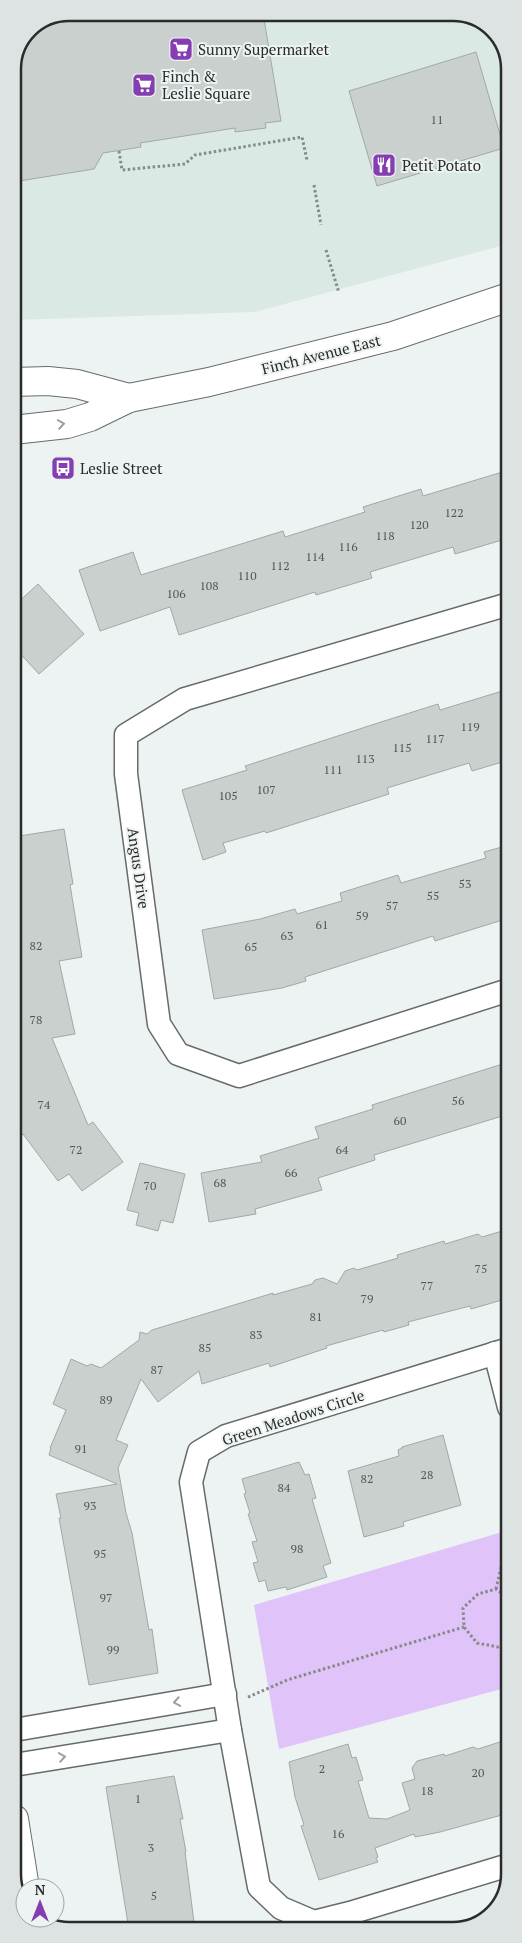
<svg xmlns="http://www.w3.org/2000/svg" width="522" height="1943" viewBox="0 0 522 1943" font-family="'PT Serif',serif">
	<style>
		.built { fill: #dbe9e5 }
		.green { fill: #e0c3f8 }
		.building { fill: #cad0ce; stroke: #a3a8a7 }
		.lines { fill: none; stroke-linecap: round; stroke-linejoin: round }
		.street-casing { stroke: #676c6b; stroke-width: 25 }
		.secondary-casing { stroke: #676c6b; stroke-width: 30 }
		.path { stroke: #868a89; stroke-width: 3; stroke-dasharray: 2.5 2.5; stroke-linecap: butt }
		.street { stroke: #fff; stroke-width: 22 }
		.secondary { stroke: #fff; stroke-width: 28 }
		.oneway { stroke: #9fa0a0 }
		.labels { text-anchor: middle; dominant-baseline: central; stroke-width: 4; stroke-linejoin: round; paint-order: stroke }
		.number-label { font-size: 12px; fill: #525554 }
		.poi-label { font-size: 15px; fill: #2a2c2c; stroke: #edf3f2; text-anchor: start }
		.street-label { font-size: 15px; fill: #2a2c2c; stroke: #edf3f2 }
		.rim { fill: none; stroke: #2a2c2c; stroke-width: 2.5 }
	</style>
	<rect width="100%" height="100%" fill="#edf3f2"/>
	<path class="built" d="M69 13H460L490 27 508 58V244L255 312 13 320V69Z"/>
	<path class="green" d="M509 1530V1687L279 1749 254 1605Z"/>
	<g class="building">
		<path d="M69 12 263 13 281 121 265 123 266 128 235 132V128L140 143 141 147 103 153 94 169 13 182 12 69 29 29Z"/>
		<path d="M476 52 504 148 377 186 349 91Z"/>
		<path d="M509 470V538L455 554 453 547 370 572 372 578 316 595 315 592 179 635 170 607 100 631 79 570 133 552 141 575 283 531 285 537 365 512 363 507 421 489 423 496Z"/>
		<path d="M38 584 84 634 39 674 13 646V607Z"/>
		<path d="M509 689V760L472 771 469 763 387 788 389 794 266 833 265 831 223 843 226 852 203 860 182 790 247 770 245 766 381 722 438 704 440 710Z"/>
		<path d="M64 829 73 884 70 885 82 957 59 961 75 1034 52 1038 88 1125 93 1122 123 1162 82 1191 69 1174 58 1181 23 1134 20 1136 13 1119V985L19 983 13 950V837Z"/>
		<path d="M509 845V918L435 941 433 936 305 977 306 981 282 988 214 999 202 930 260 919 295 909 297 914 342 901 340 893 398 875 401 883 486 858 484 852Z"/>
		<path d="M509 1062V1114L374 1155 375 1160 318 1178 322 1190 255 1209 256 1214 209 1222 201 1173 262 1162 260 1156 319 1138 315 1127 373 1109 372 1105Z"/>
		<path d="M140 1163 185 1174 173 1223 161 1220 158 1231 136 1225 139 1213 127 1210Z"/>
		<path d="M509 1229V1298L471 1309 470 1306 408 1322 409 1325 384 1332 383 1330 326 1346 327 1348 270 1367 269 1363 202 1384 199 1371 158 1402 141 1379 116 1440 128 1445 118 1468 126 1513 132 1533 149 1630 152 1629 158 1673 89 1685 59 1518H61L56 1494 117 1484 49 1455 51 1448H50L66 1410 53 1404 71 1359 87 1366 91 1364 101 1368 139 1340 140 1332 147 1334 152 1330 257 1298 273 1293V1295L312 1284 315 1280 323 1278 337 1284 345 1271 354 1268 357 1270 398 1258 397 1255 444 1241 445 1244 478 1234 482 1237Z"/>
		<path d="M443 1435 461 1505 403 1522 404 1526 364 1537 348 1471 399 1456 398 1450 402 1448V1447Z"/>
		<path d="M299 1462 305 1475 309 1474 316 1498 312 1499 331 1563 323 1566 327 1577 287 1590 286 1587 268 1591 265 1580 259 1582 253 1563 258 1562 252 1542 257 1541 248 1514 250 1513 244 1494 246 1493 242 1479Z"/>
		<path d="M509 1739V1813L440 1832 415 1837 414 1834 375 1848 378 1857 376 1858 378 1862 319 1880 301 1826 304 1825 295 1797 289 1762 348 1744 352 1758 356 1757 363 1780 358 1781 369 1818 387 1819 410 1810 402 1783 415 1779 412 1768 417 1761 444 1754 445 1756 473 1747 478 1749Z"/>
		<path d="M174 1776 183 1819H180L186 1852H185L195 1930H129L106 1787Z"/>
	</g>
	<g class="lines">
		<g class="street-casing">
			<g id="street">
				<path d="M509 604 185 699 126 735V774L159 1024 178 1054 239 1076 509 990"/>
				<path d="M509 1349 226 1436 199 1452 191 1482 230 1730 259 1887 281 1908 314 1922 350 1913 509 1865"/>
				<path d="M495 1353 509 1407"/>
				<path d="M14 1730 225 1694"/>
				<path d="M14 1765 230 1730"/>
			</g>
		</g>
		<g class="secondary-casing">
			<g id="secondary">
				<path d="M13 382 48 381 77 384 129 398"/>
				<path d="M13 430 67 424 90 417 129 398 209 382 393 336 509 297"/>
				<path d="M14 1819 25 1888"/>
			</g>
		</g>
		<g class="path">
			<path d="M119 151 122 170 185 164 195 155 302 137 307 160"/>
			<path d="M314 185 321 225"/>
			<path d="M326 250 339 293"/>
			<path d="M496 1589 509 1534"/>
			<path d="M509 1599 496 1589 478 1594 463 1608 464 1627 477 1643 498 1647 509 1640"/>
			<path d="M248 1697 287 1680 464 1627"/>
		</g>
		<use href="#street" class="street"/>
		<use href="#secondary" class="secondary"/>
	</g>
	<defs><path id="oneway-chevron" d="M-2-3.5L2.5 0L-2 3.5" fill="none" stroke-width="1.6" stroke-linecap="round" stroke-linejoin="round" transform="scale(1.25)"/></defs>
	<g class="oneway">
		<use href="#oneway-chevron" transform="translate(61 424) rotate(-9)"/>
		<use href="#oneway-chevron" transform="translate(177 1702) rotate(170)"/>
		<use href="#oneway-chevron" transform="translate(62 1757) rotate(-9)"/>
	</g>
	<defs>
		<g id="supermarket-square" transform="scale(1.25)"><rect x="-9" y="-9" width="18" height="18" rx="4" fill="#853eb1" stroke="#edf3f2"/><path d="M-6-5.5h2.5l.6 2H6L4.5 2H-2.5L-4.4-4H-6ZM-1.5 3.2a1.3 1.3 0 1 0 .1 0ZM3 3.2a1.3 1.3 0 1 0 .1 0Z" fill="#fff"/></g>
		<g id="restaurant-square" transform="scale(1.25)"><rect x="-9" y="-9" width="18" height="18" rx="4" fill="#853eb1" stroke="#edf3f2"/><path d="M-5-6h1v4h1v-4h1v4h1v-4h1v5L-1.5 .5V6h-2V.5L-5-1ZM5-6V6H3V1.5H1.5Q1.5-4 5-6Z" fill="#fff"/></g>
		<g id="bus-square" transform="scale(1.25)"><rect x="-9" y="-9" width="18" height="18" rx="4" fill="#853eb1" stroke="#edf3f2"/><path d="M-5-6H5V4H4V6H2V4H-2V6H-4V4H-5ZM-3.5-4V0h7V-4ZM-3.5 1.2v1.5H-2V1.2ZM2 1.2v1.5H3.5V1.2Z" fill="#fff"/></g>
	</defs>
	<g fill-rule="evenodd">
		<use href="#supermarket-square" x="181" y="49"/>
		<use href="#supermarket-square" x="144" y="85"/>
		<use href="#restaurant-square" x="384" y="165"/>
		<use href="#bus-square" x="63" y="468"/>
	</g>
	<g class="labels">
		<g class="number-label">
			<text x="437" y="119">11</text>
			<text x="454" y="512">122</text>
			<text x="419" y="524">120</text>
			<text x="385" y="535">118</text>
			<text x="348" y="546">116</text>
			<text x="315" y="556">114</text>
			<text x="280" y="565">112</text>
			<text x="247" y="575">110</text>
			<text x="209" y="585">108</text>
			<text x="176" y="593">106</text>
			<text x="470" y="726">119</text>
			<text x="435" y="738">117</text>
			<text x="402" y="747">115</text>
			<text x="365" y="758">113</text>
			<text x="333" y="769">111</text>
			<text x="266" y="789">107</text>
			<text x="228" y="795">105</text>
			<text x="465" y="883">53</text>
			<text x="433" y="895">55</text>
			<text x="392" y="905">57</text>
			<text x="362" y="915">59</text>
			<text x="322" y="924">61</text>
			<text x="287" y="935">63</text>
			<text x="36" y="945">82</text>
			<text x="251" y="946">65</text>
			<text x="36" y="1019">78</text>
			<text x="458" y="1100">56</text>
			<text x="44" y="1104">74</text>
			<text x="400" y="1120">60</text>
			<text x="76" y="1149">72</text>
			<text x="342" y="1149">64</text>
			<text x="291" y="1172">66</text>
			<text x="220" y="1182">68</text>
			<text x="150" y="1185">70</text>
			<text x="481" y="1268">75</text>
			<text x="427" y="1285">77</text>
			<text x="367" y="1298">79</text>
			<text x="316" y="1316">81</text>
			<text x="256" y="1334">83</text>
			<text x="205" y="1347">85</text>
			<text x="157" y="1369">87</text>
			<text x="106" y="1399">89</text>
			<text x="81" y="1448">91</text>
			<text x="427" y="1474">28</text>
			<text x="367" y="1478">82</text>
			<text x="284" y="1487">84</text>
			<text x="90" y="1505">93</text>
			<text x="297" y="1548">98</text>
			<text x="100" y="1553">95</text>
			<text x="106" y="1597">97</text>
			<text x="113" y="1649">99</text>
			<text x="322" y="1768">2</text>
			<text x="478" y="1772">20</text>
			<text x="427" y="1790">18</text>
			<text x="138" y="1798">1</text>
			<text x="338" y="1833">16</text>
			<text x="151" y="1847">3</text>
			<text x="154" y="1895">5</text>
		</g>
		<g class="poi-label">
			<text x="198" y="49">Sunny Supermarket</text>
			<text x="162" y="76">Finch &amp;<tspan x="162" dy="17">Leslie Square</tspan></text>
			<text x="402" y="165">Petit Potato</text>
			<text x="80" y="468">Leslie Street</text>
		</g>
		<g class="street-label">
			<text transform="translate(321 354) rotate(-14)">Finch Avenue East</text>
			<text transform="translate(139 868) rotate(82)">Angus Drive</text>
			<text transform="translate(293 1417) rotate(-18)">Green Meadows Circle</text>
		</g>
	</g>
	<path d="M0 0H522V1943H0ZM69 21H453A48 48 0 0 1 501 69V1874A48 48 0 0 1 453 1922H69A48 48 0 0 1 21 1874V69A48 48 0 0 1 69 21Z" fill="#dde3e2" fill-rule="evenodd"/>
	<path class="rim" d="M69 21H453A48 48 0 0 1 501 69V1874A48 48 0 0 1 453 1922H69A48 48 0 0 1 21 1874V69A48 48 0 0 1 69 21Z"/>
	<g transform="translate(40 1903)"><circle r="24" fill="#edf3f2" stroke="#9fa3a3"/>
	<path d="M0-4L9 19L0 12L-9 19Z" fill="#853eb1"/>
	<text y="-8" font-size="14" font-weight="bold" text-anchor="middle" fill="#2a2c2c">N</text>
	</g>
</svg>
